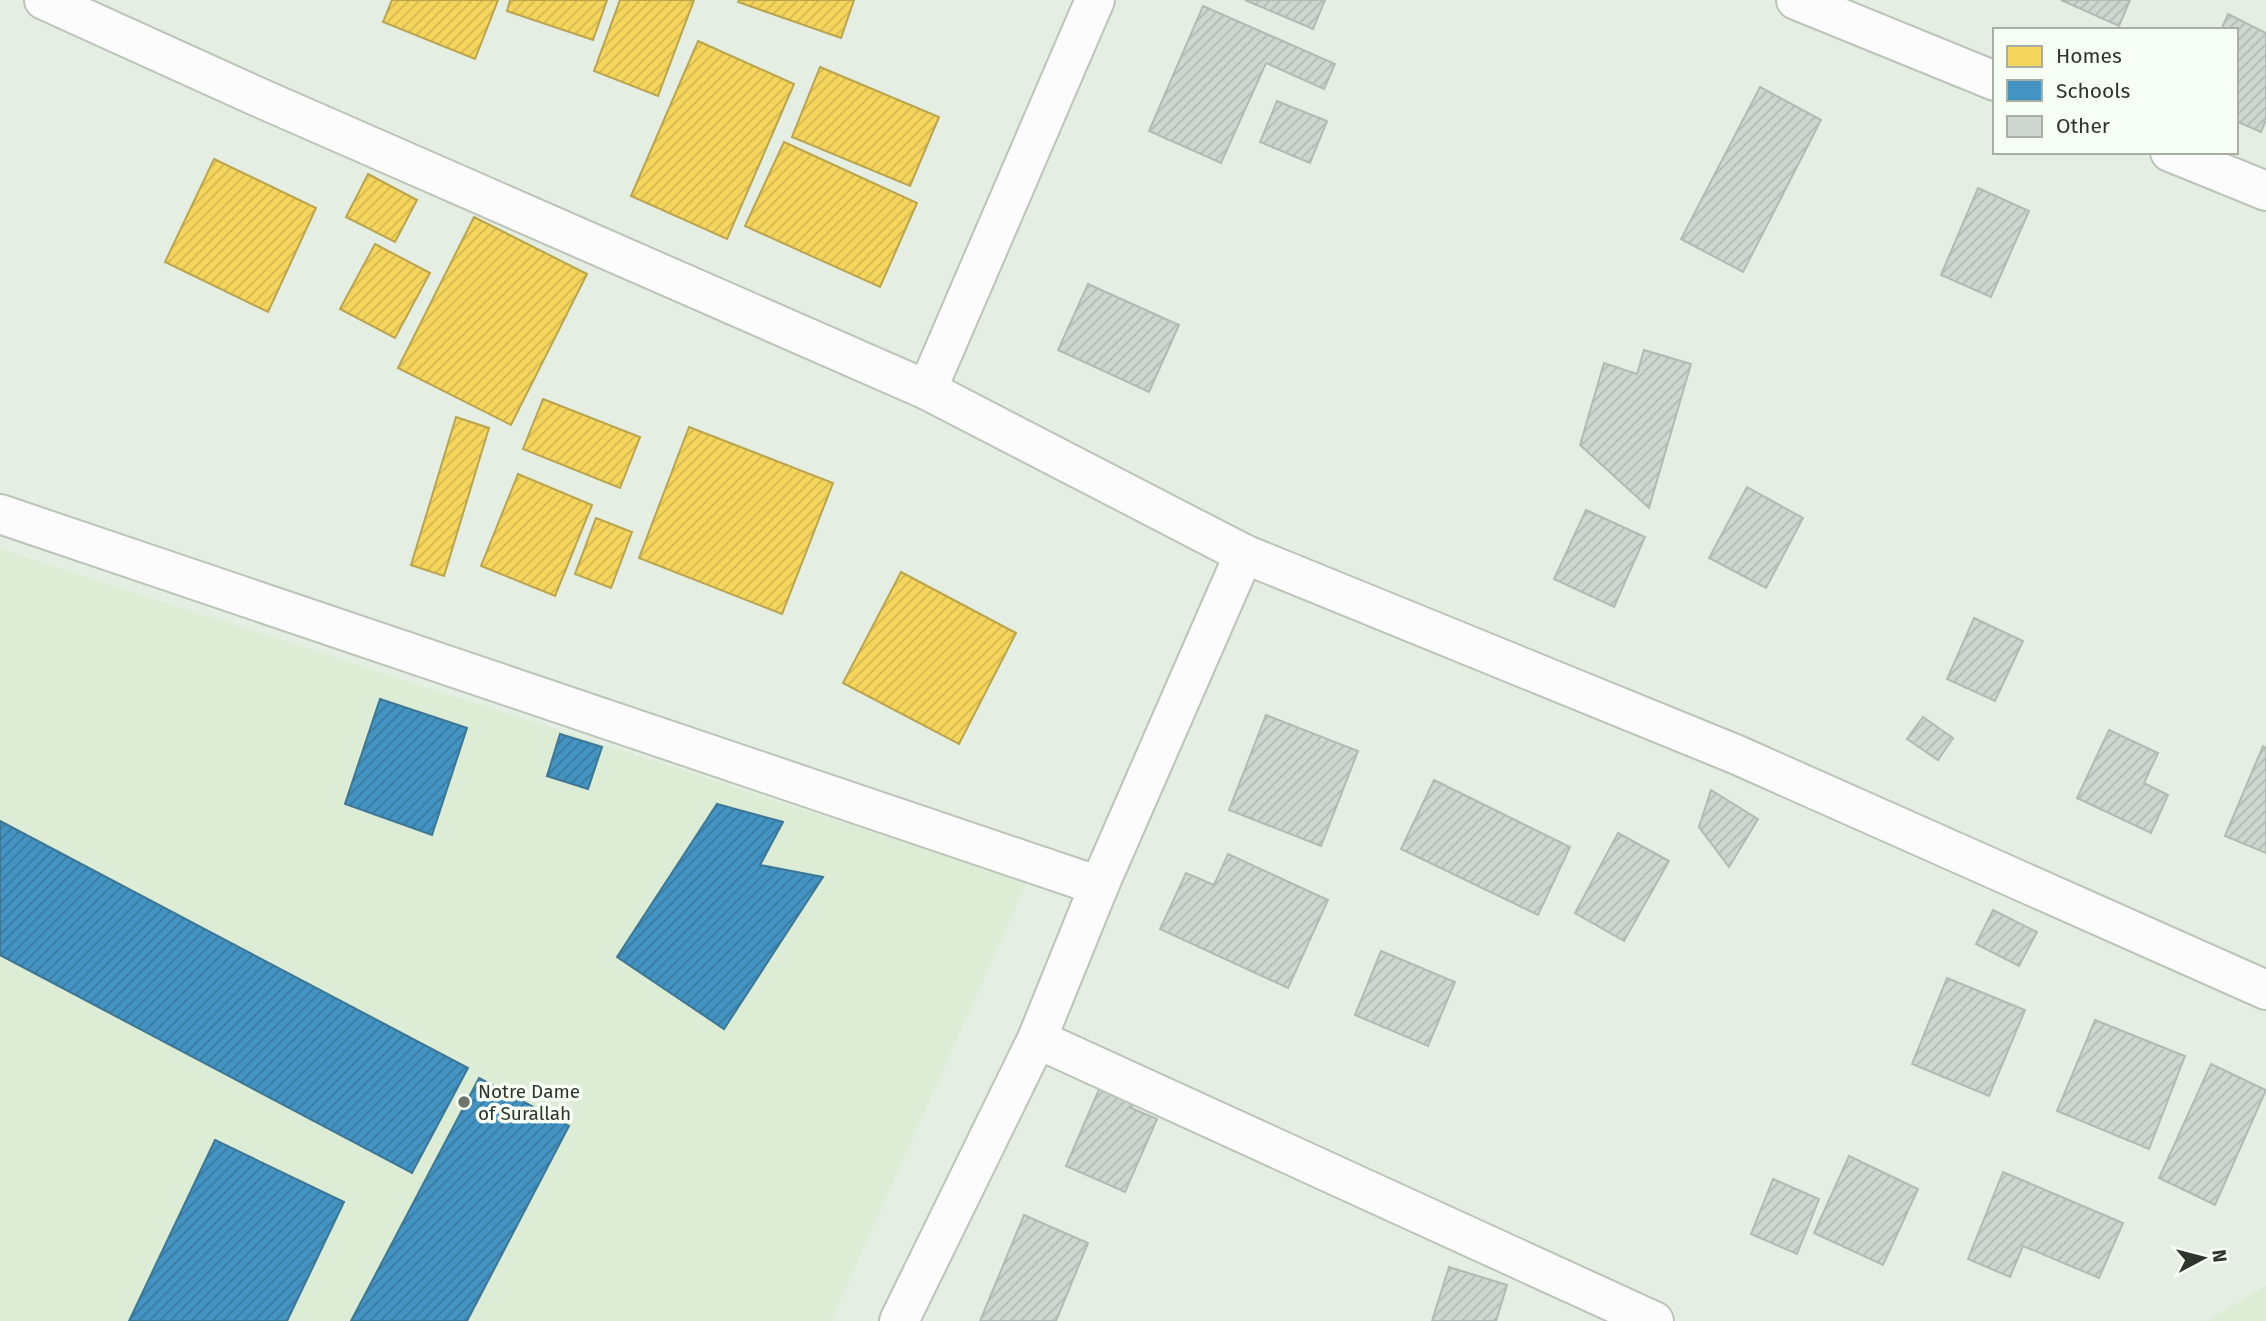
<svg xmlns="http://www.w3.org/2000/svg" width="2266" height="1321" viewBox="0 0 2266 1321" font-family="'Fira Sans',sans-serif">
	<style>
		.built { fill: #dcecd5 }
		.homes { fill: url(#homes-hatch); stroke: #baa54e; stroke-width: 2 }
		.schools { fill: url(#schools-hatch); stroke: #3d7796; stroke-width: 2 }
		.building { fill: url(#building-hatch); stroke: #b1bbb3; stroke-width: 2 }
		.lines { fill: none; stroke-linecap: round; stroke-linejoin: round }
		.minor-casing { stroke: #bcc4b9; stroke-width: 42 }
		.minor { stroke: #fbfcfb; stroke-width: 38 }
		.poi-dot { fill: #6e766c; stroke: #f7fef4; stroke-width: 2.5 }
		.labels { text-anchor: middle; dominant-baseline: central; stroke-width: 7; stroke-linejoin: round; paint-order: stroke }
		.poi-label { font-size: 19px; fill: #2e352c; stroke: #f7fef4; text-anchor: start }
	</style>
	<defs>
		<pattern id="homes-hatch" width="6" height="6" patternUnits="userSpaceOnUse" patternTransform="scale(1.75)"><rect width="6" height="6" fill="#f6d55c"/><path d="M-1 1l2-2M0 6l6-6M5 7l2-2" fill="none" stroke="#d3b750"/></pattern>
		<pattern id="schools-hatch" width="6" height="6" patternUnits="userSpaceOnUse" patternTransform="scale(1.75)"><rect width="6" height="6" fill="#4393c3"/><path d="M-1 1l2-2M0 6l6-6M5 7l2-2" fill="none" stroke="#38799f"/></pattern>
		<pattern id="building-hatch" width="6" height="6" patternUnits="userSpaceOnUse" patternTransform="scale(1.75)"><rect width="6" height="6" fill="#cdd7cf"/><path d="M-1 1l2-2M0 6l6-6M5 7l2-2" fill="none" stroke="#b0b9b2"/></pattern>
	</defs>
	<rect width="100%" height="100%" fill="#e5eee2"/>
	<g class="built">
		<path d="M0 549 1027 882 831 1321H0Z"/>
		<path d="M2266 1286V1321H2207Z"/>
	</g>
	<g class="homes">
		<path d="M392 0H498L475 59 383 22Z"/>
		<path d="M510 0H607L593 40 507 11Z"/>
		<path d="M620 0H694L658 96 594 71Z"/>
		<path d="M739 0H854L841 38 738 2Z"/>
		<path d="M698 41 794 84 727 239 631 196Z"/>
		<path d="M820 67 939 117 910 186 792 137Z"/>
		<path d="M784 142 917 203 880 287 745 226Z"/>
		<path d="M214 159 316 208 268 312 165 262Z"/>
		<path d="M368 174 417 200 395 242 346 217Z"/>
		<path d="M474 217 587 274 511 425 398 368Z"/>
		<path d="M375 244 430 273 395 338 340 309Z"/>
		<path d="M543 399 640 437 620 488 523 449Z"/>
		<path d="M456 417 489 428 444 576 411 565Z"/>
		<path d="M689 427 833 483 782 614 639 558Z"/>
		<path d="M518 474 592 505 555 596 481 566Z"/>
		<path d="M596 518 632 532 611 588 575 574Z"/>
		<path d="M901 572 1016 633 959 744 843 683Z"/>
	</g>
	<g class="schools">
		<path d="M380 699 467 728 432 835 345 804Z"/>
		<path d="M560 734 602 747 588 789 547 776Z"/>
		<path d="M717 804 783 822 760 865 823 877 724 1029 617 957Z"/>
		<path d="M0 821 468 1068 412 1173 0 955Z"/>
		<path d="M479 1078 569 1126 467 1321H351Z"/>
		<path d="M215 1140 344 1202 287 1321H129Z"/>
	</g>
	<g class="building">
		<path d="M1245 0H1325L1313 29Z"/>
		<path d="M2061 0H2130L2119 26Z"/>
		<path d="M1203 6 1335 64 1324 89 1266 63 1221 163 1149 131Z"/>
		<path d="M2228 14 2266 33V120L2261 132 2236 121V30H2221Z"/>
		<path d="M1760 87 1821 120 1743 272 1681 239Z"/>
		<path d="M1277 101 1327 121 1310 163 1260 142Z"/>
		<path d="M1978 188 2029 211 1991 297 1941 275Z"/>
		<path d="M1088 284 1179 325 1149 392 1058 350Z"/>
		<path d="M1644 350 1691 364 1649 508 1580 445 1604 363 1637 374Z"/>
		<path d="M1747 487 1803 518 1766 588 1709 558Z"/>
		<path d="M1586 510 1645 537 1614 607 1554 579Z"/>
		<path d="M1974 618 2023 641 1995 701 1947 679Z"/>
		<path d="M1266 715 1358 751 1321 846 1229 810Z"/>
		<path d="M1923 717 1953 738 1938 760 1907 739Z"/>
		<path d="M2109 730 2158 753 2144 783 2168 795 2151 833 2077 798Z"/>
		<path d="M2263 746 2266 748V853L2225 836Z"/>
		<path d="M1434 780 1570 847 1538 915 1401 849Z"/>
		<path d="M1711 790 1758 819 1729 867 1699 827Z"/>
		<path d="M1618 833 1669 861 1624 941 1575 913Z"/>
		<path d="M1228 854 1328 900 1288 988 1160 929 1186 873 1214 885Z"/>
		<path d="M1993 910 2037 932 2019 966 1976 944Z"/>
		<path d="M1381 951 1455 982 1428 1046 1355 1015Z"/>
		<path d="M1947 978 2025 1010 1989 1096 1912 1064Z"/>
		<path d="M2095 1020 2185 1056 2149 1149 2057 1111Z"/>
		<path d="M2211 1064 2266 1090 2215 1205 2159 1178Z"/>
		<path d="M1103 1080 1137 1094 1131 1108 1157 1119 1125 1192 1066 1166Z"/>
		<path d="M1849 1156 1918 1189 1883 1265 1814 1233Z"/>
		<path d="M2003 1172 2123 1223 2099 1278 2023 1246 2010 1277 1968 1259Z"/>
		<path d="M1773 1179 1819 1199 1797 1254 1751 1234Z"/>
		<path d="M1024 1215 1088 1243 1056 1321H980Z"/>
		<path d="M1449 1267 1507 1285 1496 1321H1432Z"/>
	</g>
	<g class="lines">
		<g class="minor-casing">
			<g id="minor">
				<path d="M44 0 249 93 927 390 1244 554 1735 754 2266 990"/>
				<path d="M1796 0 1995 81"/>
				<path d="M2170 152 2266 191"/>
				<path d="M927 390 1095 0"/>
				<path d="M0 514 1099 886"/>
				<path d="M1037 1039 1654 1321"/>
				<path d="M899 1321 1037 1039 1099 886 1244 554"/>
			</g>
		</g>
		<use href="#minor" class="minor"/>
	</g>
	<circle class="poi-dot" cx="464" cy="1102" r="7"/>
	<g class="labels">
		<g class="poi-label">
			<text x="478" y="1091">Notre Dame<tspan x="478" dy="22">of Surallah</tspan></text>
		</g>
	</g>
	<rect x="1993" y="28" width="245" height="126" fill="#f7fef4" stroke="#a7aea4" stroke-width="2"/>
	<rect x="2007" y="46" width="35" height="21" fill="#f6d55c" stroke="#a7aea4" stroke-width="2"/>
	<text x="2056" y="63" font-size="21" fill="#2e352c">Homes</text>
	<rect x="2007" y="80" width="35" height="21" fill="#4393c3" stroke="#a7aea4" stroke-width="2"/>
	<text x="2056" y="98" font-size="21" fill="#2e352c">Schools</text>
	<rect x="2007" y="116" width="35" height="21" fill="#cdd7cf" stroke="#a7aea4" stroke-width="2"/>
	<text x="2056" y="133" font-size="21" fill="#2e352c">Other</text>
	<g transform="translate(2203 1258) rotate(83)" stroke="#f7fef4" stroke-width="5" paint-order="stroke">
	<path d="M0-5L12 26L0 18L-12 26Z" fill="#2e352c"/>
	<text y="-10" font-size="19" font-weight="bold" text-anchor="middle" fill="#2e352c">N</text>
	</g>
</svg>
